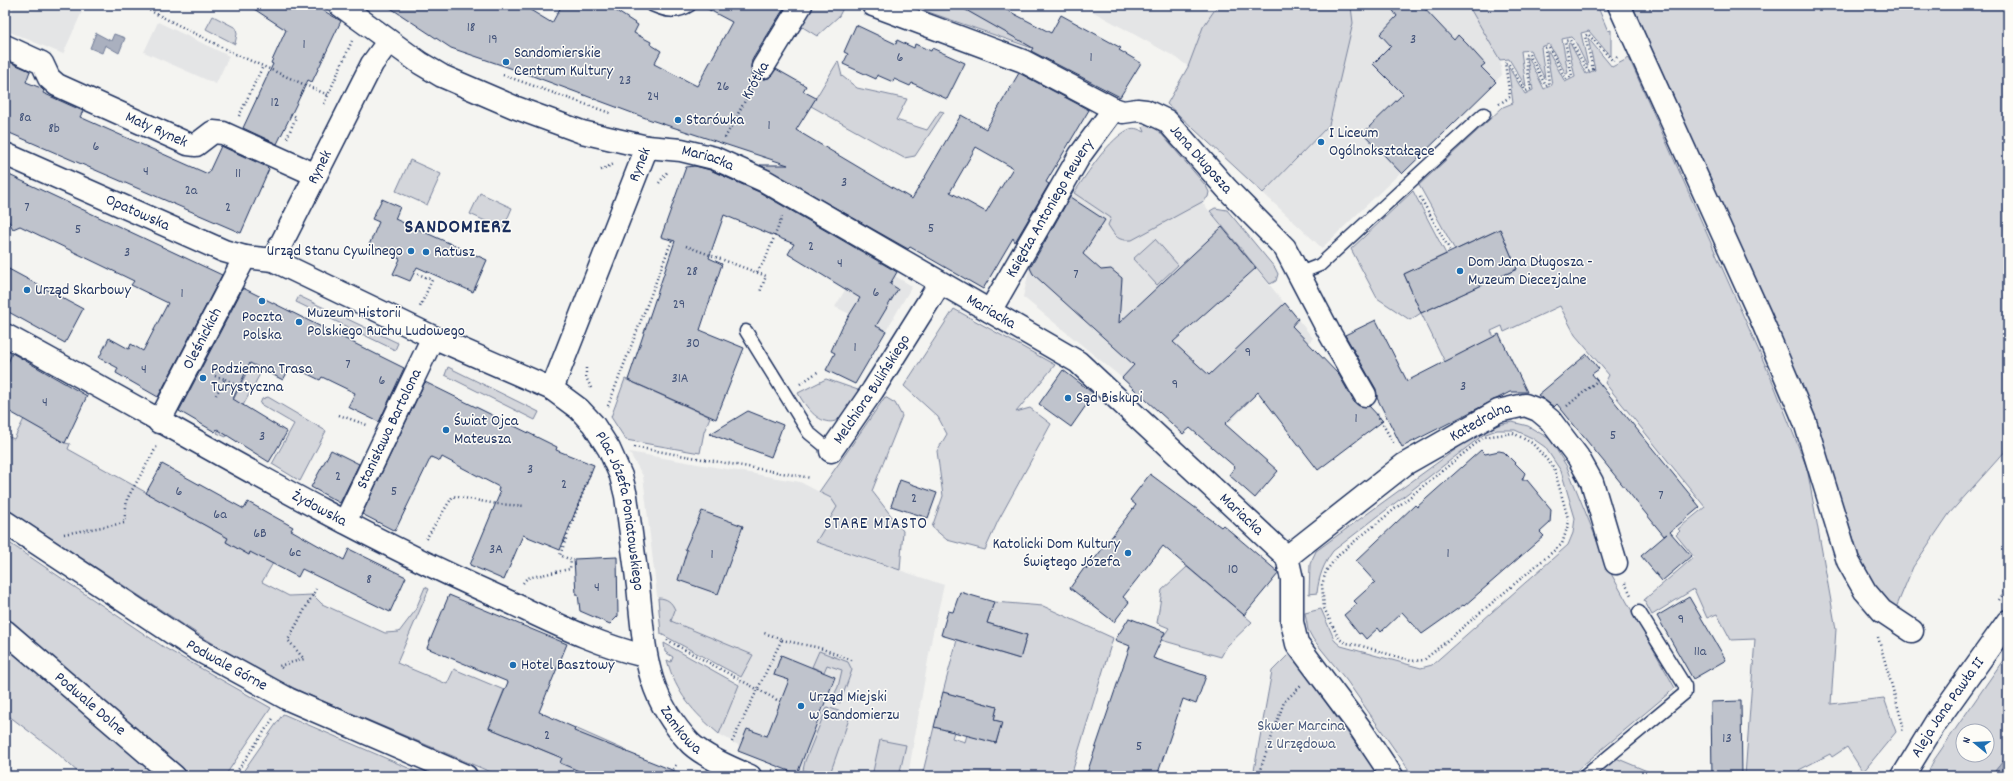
<svg xmlns="http://www.w3.org/2000/svg" width="2013" height="781" viewBox="0 0 2013 781" font-family="Dekko,sans-serif">
	<style>
		.built { fill: #e4e5e6 }
		.green { fill: #d4d6db; stroke: #78829c; fill-rule: evenodd }
		.water { fill: #aab0bf; stroke: #717c98 }
		.building { fill: #bfc3cc; stroke: #1b2f5e; fill-rule: evenodd }
		.lines { fill: none; stroke-linecap: round; stroke-linejoin: round }
		.lane-casing { stroke: #1b2f5e; stroke-width: 15 }
		.street-casing { stroke: #1b2f5e; stroke-width: 25 }
		.primary-casing { stroke: #1b2f5e; stroke-width: 25 }
		.path { stroke: #1b2f5e; stroke-width: 2.5; stroke-dasharray: 1 3; stroke-linecap: butt }
		.lane { stroke: #fdfcf7; stroke-width: 12 }
		.street { stroke: #fdfcf7; stroke-width: 22 }
		.primary { stroke: #fdfcf7; stroke-width: 22 }
		.poi-dot { fill: #1f6fb2; stroke: #fdfcf7; stroke-width: 1.5 }
		.labels { text-anchor: middle; dominant-baseline: central; stroke-width: 3; stroke-linejoin: round; paint-order: stroke }
		.number-label { font-size: 14px; fill: #44547a }
		.poi-label { font-size: 16px; fill: #1b2f5e; stroke: #fdfcf7; text-anchor: start }
		.street-label { font-size: 16px; fill: #1b2f5e; stroke: #fdfcf7 }
		.park-label { font-size: 16px; fill: #49597d; stroke: #fdfcf7 }
		.neighbourhood-label { font-size: 17px; letter-spacing: 1px; fill: #1b2f5e; stroke: #fdfcf7 }
		.district-label { font-size: 20px; font-weight: bold; letter-spacing: 1px; fill: #1b2f5e; stroke: #fdfcf7 }
	</style>
	<rect width="100%" height="100%" fill="#f4f4f1"/>
	<filter id="ink" filterUnits="userSpaceOnUse"><feTurbulence type="fractalNoise" baseFrequency=".025" numOctaves="2"/><feDisplacementMap in="SourceGraphic" scale="8" xChannelSelector="R" yChannelSelector="G"/><feConvolveMatrix kernelMatrix="1 2 1 2 8 2 1 2 1" color-interpolation-filters="sRGB"/></filter>
	<g filter="url(#ink)">
		<g class="built">
			<path d="M15 5H85L63 54 5 30Z"/>
			<path d="M1081 5H1468L1500 60 1502 75 1322 248 1175 111 1199 75 1177 58Z"/>
			<path d="M158 22 229 56 216 84 144 52Z"/>
			<path d="M1137 128 1206 207 1313 338 1230 422 1210 408 1183 434 1122 378 1023 297 1031 262 1071 198 1096 161 1115 140 1130 129Z"/>
			<path d="M864 258 912 286 886 331 835 307Z"/>
			<path d="M629 452 800 482 831 498 838 507 816 542 944 585 932 637 908 776H809L740 746 719 734 741 677 753 655 671 621 659 613 643 476Z"/>
		</g>
		<g class="green">
			<path d="M813 5H835L843 8 839 16 817 36 801 26Z"/>
			<path d="M908 5H974L1032 48Z"/>
			<path d="M1218 5H1350L1351 7 1353 23 1329 125 1263 193 1167 104 1188 67 1203 27Z"/>
			<path d="M1468 5H1597L1608 31 1611 30V57L1589 31 1581 33 1588 66H1587L1575 41 1571 37 1562 39 1568 73 1566 74 1549 44 1541 47 1545 79 1530 50 1521 51 1526 87 1509 59 1500 60Z"/>
			<path d="M1632 5H2008V448L1949 514 1913 567 1896 608 1881 594 1862 565 1844 509 1770 312Z"/>
			<path d="M213 16 236 28 237 34 235 44 206 29Z"/>
			<path d="M1588 38 1612 67 1629 58 1774 385 1807 468 1836 629 1831 704 1884 698 1896 732 1863 772 1847 747 1832 757 1830 754 1799 770 1800 774 1796 776H1745L1755 639 1731 640 1717 614 1707 618 1694 589 1652 615 1644 600 1694 557 1676 535 1680 531 1678 529 1705 507 1605 383 1609 375 1575 335 1560 306 1504 332 1502 326 1491 331 1494 337 1445 362 1421 313 1410 320 1377 298 1351 249 1413 191 1446 254 1404 274 1421 313 1517 269 1500 229 1455 250 1419 185 1503 107 1513 103 1508 66 1525 94 1533 90 1527 58H1529L1544 89 1552 85 1547 52H1549L1565 82 1575 77 1568 44 1570 43 1586 74 1595 70Z"/>
			<path d="M838 61 842 76 857 88 907 99 896 120 927 130 940 111 944 112 915 156 904 158 811 106Z"/>
			<path d="M1147 123 1158 130 1206 186 1209 192 1208 197 1202 202 1132 240C1117 241 1116 237 1108 225L1111 218 1074 193C1087 174 1109 138 1130 129 1135 127 1140 130 1145 132L1143 127Z"/>
			<path d="M410 160 441 174 427 205 396 191Z"/>
			<path d="M480 193 512 208 503 229 470 214Z"/>
			<path d="M1215 208 1227 210 1275 268 1278 274 1276 281 1270 284 1210 211Z"/>
			<path d="M1155 239 1178 265 1157 285 1133 259Z"/>
			<path d="M299 296 398 343 395 350 296 302Z"/>
			<path d="M954 309 1055 365 1016 412 1030 408 1051 424 998 521 985 550 947 540 932 527 943 496 937 451 947 434 938 417 904 386Z"/>
			<path d="M448 367 539 412 535 420 445 375Z"/>
			<path d="M249 368 260 374 226 437 217 433Z"/>
			<path d="M625 379 710 417 704 432 700 453 626 440 611 417Z"/>
			<path d="M826 379 858 390C857 396 853 401 850 407 832 438 809 414 798 393Z"/>
			<path d="M268 397 326 431 300 481 272 464 294 424 260 404 262 399Z"/>
			<path d="M885 397 895 403 902 416 872 491 903 531 900 570 816 542 837 507 831 498 819 492Z"/>
			<path d="M24 419 65 443 70 444 68 449 228 538 226 542 249 555 251 550 273 563 262 582 289 596 313 595 322 604 385 633 399 632 415 611 425 587 429 589 397 663 447 684 454 669 504 690 489 728 562 758 575 728 627 751 617 776H500L304 693 261 672 204 638 5 508V435L14 439Z"/>
			<path d="M1512 422 1528 426 1550 439 1567 467 1609 570 1675 688 1570 776H1413L1347 681 1313 639 1308 630 1305 613 1321 609 1335 641 1341 646 1421 668 1432 665 1568 545 1573 533 1575 518 1561 471 1545 447 1532 438 1515 430H1497L1483 435 1333 551C1323 565 1319 576 1317 593L1309 594 1310 564 1316 551 1485 428Z"/>
			<path d="M5 540 165 648 271 708 225 776H192L5 618Z"/>
			<path d="M1187 567 1252 622 1227 646 1221 657 1161 640 1169 628 1157 623 1162 590Z"/>
			<path d="M658 598C667 598 672 602 675 610L671 621 753 655 741 677 661 634Z"/>
			<path d="M994 602 1043 606 1113 638 1071 776H922L934 727 954 732 952 738 965 742 967 735 996 743 1002 722 994 720 997 707 943 692 957 640 1020 659 1027 635 987 623Z"/>
			<path d="M664 643 739 685 719 734C693 712 676 693 667 660L671 662 673 657 665 652Z"/>
			<path d="M5 646 159 776H82L55 751 5 713Z"/>
			<path d="M819 651 848 662 852 670 840 703 832 699 838 687 842 670 827 665 824 672 812 667Z"/>
			<path d="M1290 653 1379 776H1253L1272 671Z"/>
			<path d="M2008 653V755L1991 776H1926L1934 760ZM1963 731H1987V755H1963Z"/>
			<path d="M827 707 847 714 849 719 831 771 820 776 803 770 805 761Z"/>
			<path d="M283 714 427 776H240Z"/>
			<path d="M880 740 906 745 899 776H872Z"/>
			<path d="M1616 758 1659 776H1594Z"/>
		</g>
		<g class="water">
			<path d="M96 33 111 41 114 34 125 38 119 53 105 45 102 53 90 48Z"/>
			<path d="M2008 755V776H1991Z"/>
		</g>
		<g class="building">
			<path d="M248 5H314L341 21 312 82 308 80 277 144 243 128 273 64 271 63 286 30Z"/>
			<path d="M386 5H522L552 23 562 5H607L638 25 634 33 651 42 650 44 661 51 654 64 697 86 732 22 700 5H786L752 60 751 67 752 73 757 78 763 79 769 78 776 69 806 86 803 91 816 98 796 130 912 199 961 115 986 129 1019 73 1089 110 1046 182 1049 184 1015 242 1013 238 983 289 910 247 908 249 760 165H788L651 120 522 72 451 48ZM976 147 1013 168 986 212 950 192Z"/>
			<path d="M957 5H997L1051 33 1061 15 1121 48 1119 50 1141 63 1120 97 1031 51 1033 48Z"/>
			<path d="M1389 5H1421L1454 40 1458 35 1467 44 1485 64 1481 67 1496 82 1402 174 1363 133 1403 94 1373 64 1391 46 1380 34 1397 16Z"/>
			<path d="M856 25 896 44 897 40 914 48 915 44 931 51 932 48 965 63 947 99 912 83 910 86 894 79 893 82 877 75 876 79 843 64 848 54 844 52Z"/>
			<path d="M5 60 30 71 26 82 41 88 44 91 43 93 83 111 80 117 208 174 221 146 267 167 269 169 241 233 5 131Z"/>
			<path d="M695 166 710 170 759 192 897 272 890 284 898 289 876 326 886 331 855 384 826 370 835 353 831 351 842 327 860 298 788 254 794 244 724 215 709 258 722 264 700 330 744 348 716 419 628 380 675 241 661 237 686 167Z"/>
			<path d="M5 173 222 275 158 397 116 373 118 368 99 358 109 338 129 349 131 344 143 351 168 303 131 285 134 281 101 265 20 226 13 229 8 220 5 219Z"/>
			<path d="M1070 197 1105 220 1083 254 1101 270 1111 269 1122 278 1119 323 1222 227 1256 268 1173 342 1209 375 1285 303 1298 319 1292 326 1339 375 1354 402 1359 406H1369L1383 421 1318 470 1258 392 1225 424 1278 471 1255 498 1229 475 1235 467 1190 428 1183 434 1122 378 1134 365 1033 274 1030 268Z"/>
			<path d="M382 199 400 207 395 219 487 260 473 292 417 267 410 281 393 274 400 259 369 245 379 222 372 219Z"/>
			<path d="M1500 229 1517 269 1421 313 1404 274Z"/>
			<path d="M5 267 83 309 65 343 5 310Z"/>
			<path d="M243 288 404 368 379 422 348 407 355 393 322 377 320 380 291 366 283 380 250 363 233 399 287 432 269 462 217 429 215 432 179 411Z"/>
			<path d="M1376 320 1407 381 1499 334 1527 392H1510L1402 447 1377 398 1376 389 1345 335Z"/>
			<path d="M12 353 87 396 65 443 5 409V370Z"/>
			<path d="M1587 354 1599 369 1592 374 1700 507 1670 532 1691 556 1662 581 1641 556 1667 534 1664 536 1557 404 1554 407 1538 395Z"/>
			<path d="M1063 370 1094 394 1071 427 1039 404Z"/>
			<path d="M425 382 557 447 556 450 594 465 560 550 523 535 504 580 470 565 500 493 498 491 499 487 442 457 440 461 431 457 395 531 362 514Z"/>
			<path d="M748 411 783 425 771 457 710 434Z"/>
			<path d="M331 450 359 464 340 503 311 487Z"/>
			<path d="M1481 450 1485 454 1499 451 1504 452 1525 473 1522 480H1527L1551 509 1550 523 1540 532 1544 536 1464 606 1463 605 1422 634 1402 612 1381 632 1378 628 1366 639 1361 633 1359 634 1344 615 1357 604 1354 601 1375 582 1356 561 1415 505 1417 507Z"/>
			<path d="M162 464 244 509 248 502 293 527 291 530 344 560 349 549 406 577 390 612 302 569 298 577 250 552 249 555 226 542 228 538 146 493Z"/>
			<path d="M1150 474 1221 527 1223 525 1278 572V574L1244 615 1163 546 1123 597 1129 602 1114 622 1070 588 1085 567 1087 569 1136 505 1130 500Z"/>
			<path d="M900 480 937 493 928 518 891 506Z"/>
			<path d="M702 511 743 526 718 594 678 580 687 550 685 549Z"/>
			<path d="M617 557 618 616 610 624 580 611 578 594H576L574 559Z"/>
			<path d="M960 592 994 602 987 623 1027 635 1020 659 941 635 948 611 953 612Z"/>
			<path d="M449 595 567 644 539 712 575 728 574 731 687 776H591L560 763 562 758 489 728 508 682 427 648Z"/>
			<path d="M1689 597 1726 660 1693 679 1657 616Z"/>
			<path d="M1129 618 1165 632 1153 658 1206 676 1196 704 1183 699 1157 776H1086L1130 646 1115 640Z"/>
			<path d="M781 655 835 677 797 774 738 751 747 729 767 736 789 680 774 675Z"/>
			<path d="M943 692 997 707 994 720 1002 722 996 743 934 727Z"/>
			<path d="M1741 701 1742 776H1712L1711 702Z"/>
		</g>
		<g class="lines">
			<g class="lane-casing">
				<g id="lane">
					<path d="M652 5C666 11 676 14 690 5"/>
					<path d="M1300 273 1320 265 1484 114"/>
					<path d="M746 331 809 433 831 451"/>
					<path d="M1585 776 1685 693V686L1639 612"/>
				</g>
			</g>
			<g class="street-casing">
				<g id="street">
					<path id="s1" d="M340 5 420 63 442 76 514 107 582 132 647 147 681 150 714 158 765 181 1078 362 1287 557 1292 579V622L1297 644 1360 728 1392 776"/>
					<path id="s2" d="M873 5 1023 61 1114 109 1123 112 1137 110 1146 111 1167 121 1227 189 1285 248 1330 334 1365 395"/>
					<path d="M1619 5 1760 316 1805 422 1848 561 1865 591 1882 611 1912 631"/>
					<path id="s3" d="M5 46 42 63 49 78 57 85 188 144 196 145 213 132 223 133 316 175"/>
					<path d="M763 67 801 5"/>
					<path id="s4" d="M5 154 224 251 245 257 273 260 433 337 552 389 579 409 593 424 609 449 621 476 626 496C630 526 634 556 638 586 645 649 644 695 691 744 704 756 733 769 750 776"/>
					<path id="s5" d="M273 260 372 64 388 42"/>
					<path id="s6" d="M990 311 1080 155 1114 109"/>
					<path id="s7" d="M5 335C167 422 324 519 492 594 541 616 592 644 645 656"/>
					<path id="s8" d="M552 389 647 147"/>
					<path id="s9" d="M159 422 245 257"/>
					<path id="s10" d="M831 451 873 390 940 283"/>
					<path id="s11" d="M5 522 195 648 288 699 466 776"/>
					<path id="s12" d="M345 522 433 337"/>
					<path id="s13" d="M1287 557 1405 464 1498 411 1525 405 1538 410 1550 420 1578 457 1592 482 1616 563"/>
					<path id="s14" d="M5 631 174 776"/>
				</g>
			</g>
			<g class="primary-casing">
				<g id="primary">
					<path id="s15" d="M1903 776 1936 722 2008 621"/>
				</g>
			</g>
			<g class="path">
				<path d="M139 5 231 52 328 95"/>
				<path d="M503 75 610 113"/>
				<path d="M324 104 352 41"/>
				<path d="M1499 104 1510 97 1505 63H1508L1526 91 1531 89 1525 55 1529 54 1546 86 1549 84 1545 48 1549 47 1566 79 1572 76 1565 41 1570 40 1588 71 1593 69 1585 36 1588 34 1613 61 1617 57"/>
				<path d="M239 116 263 66"/>
				<path d="M287 138 296 117 291 114"/>
				<path d="M725 138 753 86"/>
				<path d="M601 170 614 164"/>
				<path d="M659 183 668 171"/>
				<path d="M1420 197 1451 252"/>
				<path d="M686 246 766 276 760 292"/>
				<path d="M414 272 432 280 420 307"/>
				<path d="M757 272 766 258 782 217"/>
				<path d="M586 368V377L591 388"/>
				<path d="M215 376 225 379 216 395"/>
				<path d="M225 379 235 384 234 386"/>
				<path d="M800 384 819 371"/>
				<path d="M608 406 672 240"/>
				<path d="M1567 406 1596 382"/>
				<path d="M1377 414 1394 444"/>
				<path d="M339 415 367 425"/>
				<path d="M1513 433 1532 443 1554 468 1569 522 1562 544 1424 660 1411 661 1362 646 1346 643 1339 639 1324 608 1322 585 1326 571 1339 554 1484 437Z"/>
				<path d="M634 447 811 478"/>
				<path d="M64 534 124 523 127 499 157 446"/>
				<path d="M426 539 453 496 497 504 525 506"/>
				<path d="M523 583 527 578 570 569 571 560 560 555 592 468"/>
				<path d="M1625 583 1632 597"/>
				<path d="M1999 600 2008 587"/>
				<path d="M1878 637 1903 725 1902 732"/>
				<path d="M667 640 779 701"/>
				<path d="M782 640 820 648 854 661"/>
				<path d="M282 668 279 666 304 659 288 640 316 589"/>
				<path d="M732 742 782 639 764 633"/>
				<path d="M772 770 789 776"/>
				<path d="M234 776 274 717"/>
				<path d="M669 776 677 763"/>
				<path d="M1258 776 1284 702 1301 686"/>
			</g>
			<use href="#lane" class="lane"/>
			<use href="#street" class="street"/>
			<use href="#primary" class="primary"/>
		</g>
	</g>
	<g class="poi-dot">
		<circle cx="506" cy="62" r="4"/>
		<circle cx="678" cy="120" r="4"/>
		<circle cx="1321" cy="142" r="4"/>
		<circle cx="411" cy="251" r="4"/>
		<circle cx="426" cy="252" r="4"/>
		<circle cx="1460" cy="271" r="4"/>
		<circle cx="27" cy="290" r="4"/>
		<circle cx="262" cy="301" r="4"/>
		<circle cx="299" cy="322" r="4"/>
		<circle cx="203" cy="378" r="4"/>
		<circle cx="1068" cy="398" r="4"/>
		<circle cx="446" cy="430" r="4"/>
		<circle cx="1128" cy="553" r="4"/>
		<circle cx="513" cy="665" r="4"/>
		<circle cx="801" cy="706" r="4"/>
	</g>
	<g class="labels">
		<g class="number-label">
			<text x="471" y="28">18</text>
			<text x="493" y="40">19</text>
			<text x="1413" y="40">3</text>
			<text x="304" y="45">1</text>
			<text x="900" y="58">6</text>
			<text x="1091" y="58">1</text>
			<text x="625" y="81">23</text>
			<text x="723" y="87">26</text>
			<text x="653" y="97">24</text>
			<text x="275" y="103">12</text>
			<text x="25" y="118">8a</text>
			<text x="769" y="126">1</text>
			<text x="54" y="129">8b</text>
			<text x="96" y="147">6</text>
			<text x="146" y="172">4</text>
			<text x="238" y="174">11</text>
			<text x="844" y="183">3</text>
			<text x="191" y="191">2a</text>
			<text x="27" y="208">7</text>
			<text x="228" y="208">2</text>
			<text x="931" y="229">5</text>
			<text x="78" y="230">5</text>
			<text x="811" y="247">2</text>
			<text x="127" y="253">3</text>
			<text x="840" y="264">4</text>
			<text x="692" y="272">28</text>
			<text x="1076" y="275">7</text>
			<text x="876" y="293">6</text>
			<text x="182" y="294">1</text>
			<text x="679" y="305">29</text>
			<text x="693" y="344">30</text>
			<text x="855" y="348">1</text>
			<text x="1248" y="353">9</text>
			<text x="348" y="365">7</text>
			<text x="144" y="370">4</text>
			<text x="680" y="379">31A</text>
			<text x="382" y="381">6</text>
			<text x="1175" y="385">9</text>
			<text x="1463" y="387">3</text>
			<text x="45" y="403">4</text>
			<text x="1356" y="419">1</text>
			<text x="1613" y="436">5</text>
			<text x="262" y="437">3</text>
			<text x="530" y="470">3</text>
			<text x="338" y="477">2</text>
			<text x="564" y="485">2</text>
			<text x="179" y="492">6</text>
			<text x="394" y="492">5</text>
			<text x="1661" y="496">7</text>
			<text x="914" y="499">2</text>
			<text x="220" y="515">6a</text>
			<text x="260" y="534">6B</text>
			<text x="496" y="550">3A</text>
			<text x="295" y="553">6c</text>
			<text x="1448" y="554">1</text>
			<text x="712" y="555">1</text>
			<text x="1233" y="570">10</text>
			<text x="369" y="580">8</text>
			<text x="597" y="588">4</text>
			<text x="1681" y="620">9</text>
			<text x="1700" y="652">11a</text>
			<text x="547" y="736">2</text>
			<text x="1727" y="739">13</text>
			<text x="1139" y="747">5</text>
		</g>
		<g class="poi-label">
			<text x="514" y="53">Sandomierskie<tspan x="514" dy="18">Centrum Kultury</tspan></text>
			<text x="686" y="120">Starówka</text>
			<text x="1329" y="133">I Liceum<tspan x="1329" dy="18">Ogólnokształcące</tspan></text>
			<text x="403" y="251" text-anchor="end">Urząd Stanu Cywilnego</text>
			<text x="434" y="252">Ratusz</text>
			<text x="1468" y="262">Dom Jana Długosza -<tspan x="1468" dy="18">Muzeum Diecezjalne</tspan></text>
			<text x="35" y="290">Urząd Skarbowy</text>
			<text x="307" y="313">Muzeum Historii<tspan x="307" dy="18">Polskiego Ruchu Ludowego</tspan></text>
			<text x="262" y="317" text-anchor="middle">Poczta<tspan x="262" dy="18">Polska</tspan></text>
			<text x="211" y="369">Podziemna Trasa<tspan x="211" dy="18">Turystyczna</tspan></text>
			<text x="1076" y="398">Sąd Biskupi</text>
			<text x="454" y="421">Świat Ojca<tspan x="454" dy="18">Mateusza</tspan></text>
			<text x="1120" y="544" text-anchor="end">Katolicki Dom Kultury<tspan x="1120" dy="18">Świętego Józefa</tspan></text>
			<text x="521" y="665">Hotel Basztowy</text>
			<text x="809" y="697">Urząd Miejski<tspan x="809" dy="18">w Sandomierzu</tspan></text>
		</g>
		<g class="street-label">
			<text transform="translate(756 81) rotate(-61)">Krótka</text>
			<text stroke="none"><textPath href="#s3" startOffset="177">Mały Rynek</textPath></text>
			<text stroke="none"><textPath href="#s2" startOffset="370">Jana Długosza</textPath></text>
			<text stroke="none"><textPath href="#s1" startOffset="404">Mariacka</textPath></text>
			<text stroke="none"><textPath href="#s5" startOffset="104">Rynek</textPath></text>
			<text stroke="none"><textPath href="#s8" startOffset="241">Rynek</textPath></text>
			<text stroke="none"><textPath href="#s6" startOffset="119">Księdza Antoniego Rewery</textPath></text>
			<text stroke="none"><textPath href="#s4" startOffset="145">Opatowska</textPath></text>
			<text stroke="none"><textPath href="#s1" startOffset="727">Mariacka</textPath></text>
			<text stroke="none"><textPath href="#s9" startOffset="94">Oleśnickich</textPath></text>
			<text stroke="none"><textPath href="#s10" startOffset="74">Melchiora Bulińskiego</textPath></text>
			<text stroke="none"><textPath href="#s13" startOffset="237">Katedralna</textPath></text>
			<text stroke="none"><textPath href="#s12" startOffset="103">Stanisława Bartolona</textPath></text>
			<text stroke="none"><textPath href="#s7" startOffset="359">Żydowska</textPath></text>
			<text stroke="none"><textPath href="#s4" startOffset="744">Plac Józefa Poniatowskiego</textPath></text>
			<text stroke="none"><textPath href="#s1" startOffset="1051">Mariacka</textPath></text>
			<text stroke="none"><textPath href="#s11" startOffset="264">Podwale Górne</textPath></text>
			<text stroke="none"><textPath href="#s14" startOffset="112">Podwale Dolne</textPath></text>
			<text stroke="none"><textPath href="#s15" startOffset="82">Aleja Jana Pawła II</textPath></text>
			<text stroke="none"><textPath href="#s4" startOffset="975">Zamkowa</textPath></text>
		</g>
		<g class="park-label">
			<text x="1301" y="726">Skwer Marcina<tspan x="1301" dy="18">z Urzędowa</tspan></text>
		</g>
		<g class="neighbourhood-label">
			<text x="876" y="525">STARE MIASTO</text>
		</g>
		<g class="district-label">
			<text x="458" y="228">SANDOMIERZ</text>
		</g>
	</g>
	<rect width="2013" height="781" fill="none" stroke="#fdfcf7" stroke-width="20"/>
	<rect x="10" y="10" width="1993" height="761" fill="none" stroke="#1b2f5e" stroke-width="1.5" filter="url(#ink)"/>
	<g transform="translate(1975 743) rotate(288)"><circle r="19" fill="#fdfcf7" stroke="#a3aaba"/>
	<path d="M0-3L7 15L0 10L-7 15Z" fill="#1f6fb2"/>
	<text y="-6" font-size="11" font-weight="bold" text-anchor="middle" fill="#1b2f5e">N</text>
	</g>
</svg>
